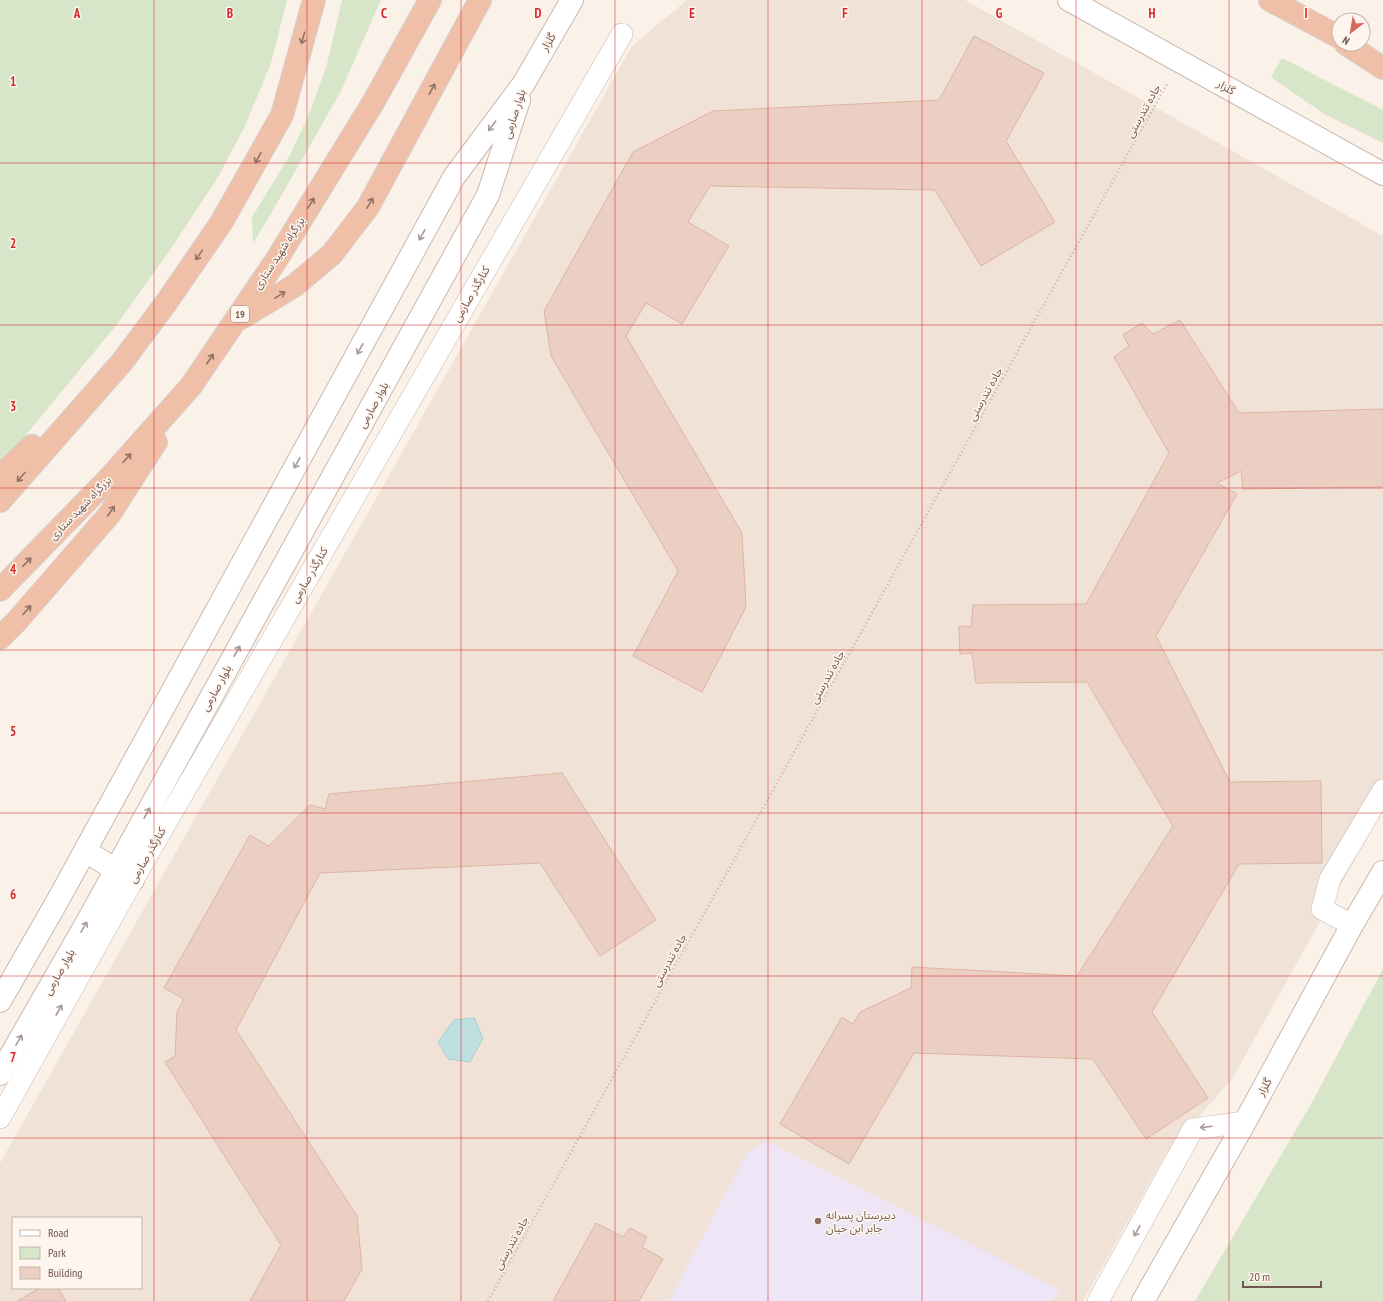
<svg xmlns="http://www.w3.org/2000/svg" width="1383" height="1301" viewBox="0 0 1383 1301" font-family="'PT Sans Narrow','Noto Sans Arabic',sans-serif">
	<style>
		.residential { fill: #f1e2d7; fill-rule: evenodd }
		.education { fill: #eee5f6 }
		.green { fill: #d7e6c8 }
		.water { fill: #bfe0e1; stroke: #a6d0d2 }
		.building { fill: #eccfc3; stroke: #ddb4a5 }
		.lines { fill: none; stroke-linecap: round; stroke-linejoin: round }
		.minor-casing { stroke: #cbb9af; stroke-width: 22 }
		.tertiary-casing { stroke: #cbb9af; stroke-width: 24 }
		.trunk-casing { stroke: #d7d0ce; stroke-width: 24 }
		.path { stroke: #d1b2a6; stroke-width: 2.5; stroke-dasharray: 1 3; stroke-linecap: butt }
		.minor { stroke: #fff; stroke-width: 21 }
		.tertiary { stroke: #fff; stroke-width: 22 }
		.trunk { stroke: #efc0a7; stroke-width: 22 }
		.oneway { stroke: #907165 }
		.oneway2 { stroke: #aa9a95 }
		.grid { fill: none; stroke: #d62828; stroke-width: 1; stroke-opacity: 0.55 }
		.education-dot { fill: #8d6e63; stroke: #fdf5ee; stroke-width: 1.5 }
		.labels { text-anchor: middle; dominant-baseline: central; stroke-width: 3; stroke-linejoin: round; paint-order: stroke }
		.shield { fill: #fdf5ee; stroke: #9b867f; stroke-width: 1 }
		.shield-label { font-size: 10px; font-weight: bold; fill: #71574f }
		.street-label { font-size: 11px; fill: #71574f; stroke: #fdf5ee }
		.education-label { font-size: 11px; fill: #785e54; stroke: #fdf5ee; text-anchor: start }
		.grid-label { font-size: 13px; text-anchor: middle; font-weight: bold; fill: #d62828; stroke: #fdf5ee; stroke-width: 3; stroke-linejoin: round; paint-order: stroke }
	</style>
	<rect width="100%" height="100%" fill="#faf1e8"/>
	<path class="residential" d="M687 0H965L1383 236V809L1232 1079 1165 1155 1083 1301H0V1163L632 46ZM13 1218H141V1288H13Z"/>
	<path class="education" d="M766 1141 1059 1289 1052 1301H669L747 1153Z"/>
	<g class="green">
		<path d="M0 0H287L271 63 245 126 218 177 172 247 118 323 8 457 0 464Z"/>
		<path d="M342 0H381L340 93 269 217 253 243 252 217 290 155 310 112 327 64Z"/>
		<path d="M1282 58 1383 110V143L1324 114 1271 77Z"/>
		<path d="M1383 969V1301H1195L1310 1106Z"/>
	</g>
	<path class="water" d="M474 1018 483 1038 470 1062 448 1059 438 1042 454 1020Z"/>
	<g class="building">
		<path d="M974 36 1044 73 1006 141 1055 222 981 266 935 190 710 186 688 222 729 246 682 324 646 303 626 336 742 533 746 607 702 692 633 656 678 571 551 356 544 311 633 152 713 111 939 100Z"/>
		<path d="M1180 320 1239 413 1383 409V487L1243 489 1241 471 1217 483 1237 494 1156 636 1230 782 1321 781 1322 863 1239 864 1152 1012 1208 1098 1146 1139 1093 1059 914 1053 849 1164 780 1124 842 1017 853 1024 860 1012 911 988 912 967 1077 976 1173 826 1087 682 976 683 972 653 960 654 959 626 971 627 973 605 1086 604 1169 453 1114 357 1129 346 1123 335 1142 323 1153 334Z"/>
		<path d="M562 773 656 920 600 956 540 863 320 873 236 1030 357 1216 362 1269 344 1301H250L281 1245 165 1062 175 1056 177 1012 184 999 164 988 250 835 269 846 310 805 325 809 329 794Z"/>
		<path d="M596 1223 623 1237 630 1228 647 1237 642 1247 663 1259 639 1301H553Z"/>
		<path d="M40 1288H58L66 1301H17Z"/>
	</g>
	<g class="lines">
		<g class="minor-casing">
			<g id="minor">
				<path d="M1352 925 1322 909 1330 879 1383 790"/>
				<path d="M0 1118 133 880 622 34"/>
				<path d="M1098 1301 1193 1129 1245 1122"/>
			</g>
		</g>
		<g class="tertiary-casing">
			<g id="tertiary">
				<path d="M1069 0 1383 174"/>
				<path d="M85 851 133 880"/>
				<path d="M0 1001 58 900 454 177 524 83 572 0"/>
				<path d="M0 1074 86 924 488 195 519 100"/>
				<path d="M1143 1301 1245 1122 1352 925 1383 872"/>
			</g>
		</g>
		<g class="trunk-casing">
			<g id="trunk">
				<path d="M1270 0 1339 37"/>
				<path d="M1346 44 1383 68"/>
				<path d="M241 318 294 286 332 254 368 207 480 0"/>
				<path d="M0 476 32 446"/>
				<path d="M0 501 122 362 166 303 221 223 282 115 314 0"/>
				<path d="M0 590 112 475 191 386 277 259 374 101 430 0"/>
				<path d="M0 638 16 622 109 515 156 442"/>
			</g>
		</g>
		<path class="path" d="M488 1301 1168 82"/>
		<use href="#minor" class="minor"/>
		<use href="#tertiary" class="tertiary"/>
		<use href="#trunk" class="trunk"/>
	</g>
	<defs><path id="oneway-shaft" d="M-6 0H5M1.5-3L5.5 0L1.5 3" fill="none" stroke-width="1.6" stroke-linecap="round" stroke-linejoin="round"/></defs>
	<g class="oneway">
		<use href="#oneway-shaft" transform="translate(303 38) rotate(106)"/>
		<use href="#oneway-shaft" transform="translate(432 89) rotate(-62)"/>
		<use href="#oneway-shaft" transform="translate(258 158) rotate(119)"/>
		<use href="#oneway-shaft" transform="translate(311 203) rotate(-58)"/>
		<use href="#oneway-shaft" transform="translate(370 203) rotate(-60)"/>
		<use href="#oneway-shaft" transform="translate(199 255) rotate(125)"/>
		<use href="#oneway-shaft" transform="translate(280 295) rotate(-31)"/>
		<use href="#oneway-shaft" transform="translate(210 359) rotate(-56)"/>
		<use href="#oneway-shaft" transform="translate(127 458) rotate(-48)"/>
		<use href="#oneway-shaft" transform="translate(21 477) rotate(131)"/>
		<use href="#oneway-shaft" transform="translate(111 511) rotate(-56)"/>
		<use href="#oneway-shaft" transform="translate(27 562) rotate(-46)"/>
		<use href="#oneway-shaft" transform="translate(27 610) rotate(-49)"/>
	</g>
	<g class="oneway2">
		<use href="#oneway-shaft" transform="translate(492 126) rotate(127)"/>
		<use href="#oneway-shaft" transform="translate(422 235) rotate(119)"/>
		<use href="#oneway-shaft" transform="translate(360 349) rotate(119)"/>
		<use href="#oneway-shaft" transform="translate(297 463) rotate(119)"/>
		<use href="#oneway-shaft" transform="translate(237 651) rotate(-61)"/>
		<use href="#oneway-shaft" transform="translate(147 813) rotate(-61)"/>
		<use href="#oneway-shaft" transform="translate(84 927) rotate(-60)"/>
		<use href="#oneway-shaft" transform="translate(59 1010) rotate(-61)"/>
		<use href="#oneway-shaft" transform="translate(19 1040) rotate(-60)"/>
		<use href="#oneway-shaft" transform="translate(1206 1127) rotate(173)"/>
		<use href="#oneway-shaft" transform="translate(1137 1231) rotate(119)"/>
	</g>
	<path class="grid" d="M154 0V1301M307 0V1301M461 0V1301M615 0V1301M768 0V1301M922 0V1301M1076 0V1301M1229 0V1301M0 163H1383M0 325H1383M0 488H1383M0 650H1383M0 813H1383M0 976H1383M0 1138H1383"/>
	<circle class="education-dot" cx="818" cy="1221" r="4"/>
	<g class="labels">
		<rect class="shield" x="231" y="306" width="18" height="16" rx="3"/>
		<g class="shield-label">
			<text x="240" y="314">19</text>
		</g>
		<g class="street-label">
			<text transform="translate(548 42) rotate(-60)">گلزار</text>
			<text transform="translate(1226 87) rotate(29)">گلزار</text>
			<text transform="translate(1143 111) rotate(-61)">جاده تندرستی</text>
			<text transform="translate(514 114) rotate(-72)">بلوار صارمی</text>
			<text transform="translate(279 253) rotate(-57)">بزرگراه شهید ستاری</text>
			<text transform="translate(471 294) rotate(-60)">کنارگذر صارمی</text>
			<text transform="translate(985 394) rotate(-61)">جاده تندرستی</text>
			<text transform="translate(373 405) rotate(-61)">بلوار صارمی</text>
			<text transform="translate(80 508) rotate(-46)">بزرگراه شهید ستاری</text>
			<text transform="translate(309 575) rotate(-60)">کنارگذر صارمی</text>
			<text transform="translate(827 677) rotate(-61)">جاده تندرستی</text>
			<text transform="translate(216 688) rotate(-61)">بلوار صارمی</text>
			<text transform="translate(147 855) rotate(-60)">کنارگذر صارمی</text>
			<text transform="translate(669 960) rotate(-61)">جاده تندرستی</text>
			<text transform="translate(59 972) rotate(-60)">بلوار صارمی</text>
			<text transform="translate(1264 1087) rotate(-61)">گلزار</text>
			<text transform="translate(511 1243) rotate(-61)">جاده تندرستی</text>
		</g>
		<g class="education-label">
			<text x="826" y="1215">دبیرستان پسرانه<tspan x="826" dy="13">جابر ابن حیان</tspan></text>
		</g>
	</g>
	<g class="grid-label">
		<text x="77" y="18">A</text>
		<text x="230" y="18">B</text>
		<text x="384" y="18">C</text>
		<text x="538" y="18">D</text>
		<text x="692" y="18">E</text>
		<text x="845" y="18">F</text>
		<text x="999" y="18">G</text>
		<text x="1152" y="18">H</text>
		<text x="1306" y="18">I</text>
		<text x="13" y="86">1</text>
		<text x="13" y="248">2</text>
		<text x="13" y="411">3</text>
		<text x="13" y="574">4</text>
		<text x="13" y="736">5</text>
		<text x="13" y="899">6</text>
		<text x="13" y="1062">7</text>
	</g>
	<rect x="12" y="1217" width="130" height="72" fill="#fdf5ee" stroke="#c5b6ae"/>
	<rect x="20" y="1230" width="20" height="6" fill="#ffffff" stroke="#c5b6ae"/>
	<text x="48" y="1237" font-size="12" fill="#71574f">Road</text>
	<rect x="20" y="1247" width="20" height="12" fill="#d7e6c8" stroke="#c5b6ae"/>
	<text x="48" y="1257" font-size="12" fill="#71574f">Park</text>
	<rect x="20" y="1267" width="20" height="12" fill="#eccfc3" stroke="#c5b6ae"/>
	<text x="48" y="1277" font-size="12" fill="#71574f">Building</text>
	<g transform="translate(1351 32) rotate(211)"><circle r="19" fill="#fdf5ee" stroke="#c5b6ae"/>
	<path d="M0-3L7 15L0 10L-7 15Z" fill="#d56a5c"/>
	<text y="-6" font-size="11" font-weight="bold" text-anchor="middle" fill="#71574f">N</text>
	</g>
	<path d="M1243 1281v6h78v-6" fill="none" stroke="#71574f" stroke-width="2"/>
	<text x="1249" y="1281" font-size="12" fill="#71574f" stroke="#fdf5ee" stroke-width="3" paint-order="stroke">20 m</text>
</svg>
